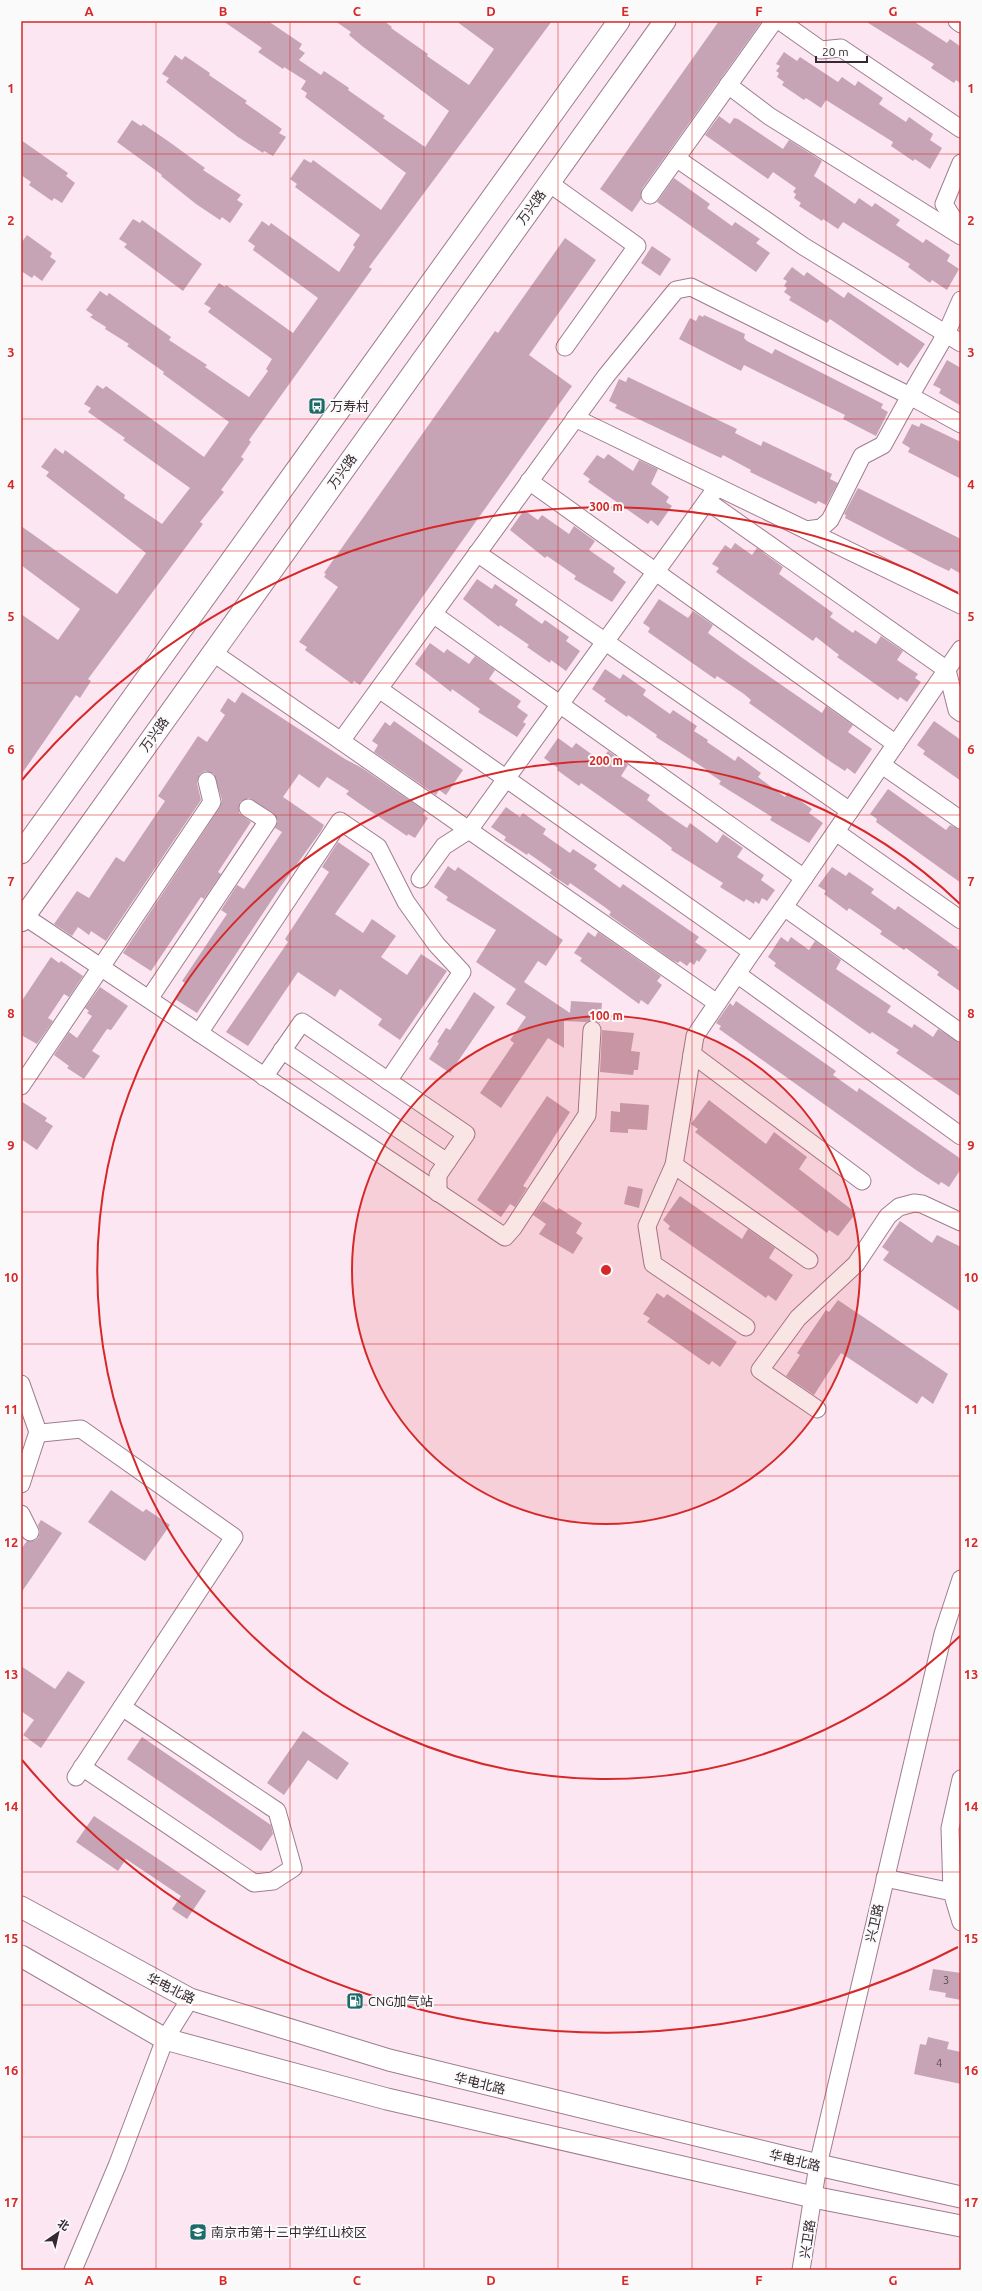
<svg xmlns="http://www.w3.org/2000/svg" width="982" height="2291" viewBox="0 0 982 2291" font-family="Ubuntu,'Noto Sans SC',sans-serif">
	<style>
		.building { fill: #c6a4b6 }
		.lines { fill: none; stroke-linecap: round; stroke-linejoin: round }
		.minor-casing { stroke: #9e7d8f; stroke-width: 19 }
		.major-casing { stroke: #9e7d8f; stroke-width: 23 }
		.minor { stroke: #fff; stroke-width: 17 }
		.major { stroke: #fff; stroke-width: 21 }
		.grid { fill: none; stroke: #d62828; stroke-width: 1; stroke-opacity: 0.55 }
		.ring { fill: none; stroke: #d62828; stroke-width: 2 }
		.labels { text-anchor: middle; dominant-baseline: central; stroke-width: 4; stroke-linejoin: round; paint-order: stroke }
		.number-label { font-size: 11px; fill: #5a4752 }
		.street-label { font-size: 13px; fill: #362830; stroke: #fafafa }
		.poi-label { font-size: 13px; fill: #362830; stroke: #fafafa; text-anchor: start }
		.centre { fill: #d62828; stroke: #fafafa; stroke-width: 2 }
		.ring-label { font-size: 12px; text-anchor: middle; font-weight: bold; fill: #d62828; stroke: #fafafa; stroke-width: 4; stroke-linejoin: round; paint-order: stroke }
		.neatline { fill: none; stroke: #d62828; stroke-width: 1.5 }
		.grid-label { font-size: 13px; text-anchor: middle; font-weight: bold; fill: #d62828 }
	</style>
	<rect width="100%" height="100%" fill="#fce6f2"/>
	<g class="building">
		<path d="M223 21H268L302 44 299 49 305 53 299 60 321 75 324 71 349 88 348 90 385 116 383 118 425 147 449 111 362 46 349 35 351 32 335 21H384L392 27 391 28 428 54 427 56 469 85 494 49 456 21H552L369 267 372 269 249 440 251 442 241 457 244 459 221 490 224 492 200 522 203 524 88 679 91 681 80 698 76 695 21 775V614L58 640 80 609 21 565V526L117 594 146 553 46 476 49 472 41 467 55 448 63 454 65 450 125 495 124 498 162 524 190 488 123 440 125 438 88 412 91 408 84 404 97 385 103 389 106 386 204 457 229 422 163 374 164 372 127 346 129 344 105 329 106 327 90 317 93 315 86 310 100 291 107 296 109 293 171 337 169 340 207 365 205 367 249 397 268 371 266 369 272 359 208 312 211 308 204 304 219 283 225 287 226 285 293 333 318 298 253 250 255 246 248 241 262 221 269 226 271 223 339 272 355 247 353 245 360 235 295 187 297 184 290 179 304 159 311 163 313 160 381 210 406 173 305 97 307 93 301 89 306 81 284 67 283 69 258 52 262 48Z"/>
		<path d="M719 21H762L642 189 641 199 632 212 600 189Z"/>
		<path d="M865 21H913L947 43 950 39 961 47V84L956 80 954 83 931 68 934 64Z"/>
		<path d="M784 52 797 61 800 57 838 82 842 77 855 86 858 81 883 98 879 104 906 122 909 117 933 134 930 140 942 148 930 169 915 159 913 161 891 146 893 142 826 100 821 108 806 98 804 100 782 85 784 82 777 77 779 73 776 71 780 66 776 64Z"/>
		<path d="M175 55 182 60 185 56 210 73 209 75 247 101 245 103 282 129 279 133 286 137 273 156 264 151 263 153 238 137 166 82 169 78 162 74Z"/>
		<path d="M719 116 730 124 734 118 738 119 783 149 789 140 822 161 814 176 855 204 859 198 872 207 875 203 900 220 896 225 923 243 926 239 950 255 947 261 959 269 947 290 932 280 930 283 908 267 910 264 843 222 838 229 823 219 822 221 799 206 801 203 794 198 796 194 793 192 796 188 773 172 768 179 705 135Z"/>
		<path d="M132 120 141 126 143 124 168 141 205 168 203 170 241 195 237 200 243 204 230 223 222 217 220 220 196 204 161 176 162 175 117 142Z"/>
		<path d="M21 140 68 173 66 176 75 183 62 203 54 198 52 201 29 185 31 182 21 175Z"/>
		<path d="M674 178 710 204 707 208 732 226 735 222 760 239 756 243 770 253 756 272 657 202Z"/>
		<path d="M133 219 140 223 142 220 202 264 183 291 124 247 127 244 119 239Z"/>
		<path d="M27 235 52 253 50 257 56 261 42 281 34 275 32 278 21 271V243Z"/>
		<path d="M565 238 596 260 529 355 572 386 360 685 354 681 352 684 305 650 307 647 299 642 338 587 324 577 326 574 324 573 495 331 498 333Z"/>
		<path d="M652 246 671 259 660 276 641 263Z"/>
		<path d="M792 267 804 276 807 272 844 298 848 292 925 344 908 368 900 362 898 366 830 319 827 323 789 300 791 297 784 292 787 288 784 286 787 281 783 279Z"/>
		<path d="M699 315 703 317 704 315 745 334 744 338 747 341 772 354 775 349 883 404 881 408 888 412 876 436 843 419 845 415 744 365 741 371 679 339 690 318 696 321Z"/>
		<path d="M947 360 961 368V406L939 393 941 389 933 385Z"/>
		<path d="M628 377 737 429 735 433 761 446 763 441 832 474 830 479 838 483 826 505 818 501 816 504 750 472 751 470 723 455 721 458 615 408 617 405 609 401 619 379 626 382Z"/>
		<path d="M921 423 961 442V479L908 452 910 448 902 443 912 424 919 427Z"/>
		<path d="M608 454 633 471 639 460 658 469 651 484 669 497 666 502 672 506 658 526 651 520 648 524 588 482 590 479 583 474 597 455 604 459Z"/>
		<path d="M858 488 961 539V574L951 568 949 571 934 564 845 518 846 515 844 514Z"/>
		<path d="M524 510 538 520 542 515 569 534 574 526 595 541 589 550 615 568 613 572 626 582 612 602 574 579 576 576 547 556 545 558 510 530Z"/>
		<path d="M735 543 752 555 757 548 783 567 779 574 833 613 830 617 853 633 855 630 876 644 881 636 903 651 897 660 918 674 915 678 921 682 907 702 900 697 898 700 837 657 839 655 816 637 813 641 716 572 719 568 712 564 725 545 731 549Z"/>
		<path d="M477 579 492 589 495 584 518 600 515 605 542 624 545 620 569 637 566 641 580 651 566 671 551 660 550 663 527 647 529 645 500 625 499 627 463 599Z"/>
		<path d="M659 599 688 618 693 611 713 625 708 633 741 657 822 713 826 706 853 725 848 732 872 749 855 774 847 768 845 771 831 762 749 703 751 700 744 694 717 676 715 679 648 632 650 628 643 623Z"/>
		<path d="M430 643 444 653 447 649 469 664 475 656 495 670 489 679 521 701 517 707 528 715 523 722 526 724 517 737 478 712 480 709 452 689 451 692 415 664Z"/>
		<path d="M605 669 620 679 623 674 646 690 643 695 670 714 673 710 697 726 694 731 708 740 707 742 735 761 738 756 761 773 758 777 785 797 788 792 812 809 809 813 823 823 809 843 770 820 772 817 719 784 721 781 706 771 707 770 656 737 657 735 628 715 627 717 604 701 606 699 592 689Z"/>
		<path d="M242 692 345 759 362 768 425 811 423 814 428 818 415 838 408 834 407 836 360 804 346 794 349 791 327 777 319 788 299 774 283 797 324 825 321 831 281 886 197 1013 175 999 185 983 182 981 227 914 221 910 237 885 244 889 282 832 275 828 278 821 273 813 249 798 240 802 239 813 251 822 218 872 221 874 204 899 201 897 151 971 123 953 220 807 222 800 214 774 205 771 200 774 197 783 201 800 106 941 91 931 89 935 78 927 72 936 54 924 77 891 89 898 116 857 124 862 165 801 158 796 198 736 207 742 225 715 220 711 228 698 235 703Z"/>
		<path d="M394 721 463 770 446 795 439 790 436 795 374 752 378 745 372 741 385 722 390 726Z"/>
		<path d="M934 721 961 740V781L923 754 925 751 917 745Z"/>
		<path d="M558 738 572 748 576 743 601 761 608 751 628 765 621 776 650 795 647 800 660 810 687 828 690 823 717 843 723 834 743 848 737 857 764 875 761 880 775 890 767 901 762 898 759 904 755 901 754 904 746 899 744 902 720 887 723 883 671 850 672 848 659 838 581 783 579 786 557 770 558 768 544 758Z"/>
		<path d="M888 789 946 830 950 825 961 830V883L876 822 877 819 870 814Z"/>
		<path d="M506 807 520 817 523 813 546 829 543 834 570 853 573 849 597 865 594 869 620 888 623 884 699 937 695 942 707 950 699 962 697 960 694 965 690 962 687 966 680 961 678 963 672 960 609 915 611 912 606 908 570 883 568 886 549 873 552 870 528 853 527 855 504 840 506 837 491 827Z"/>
		<path d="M338 842 370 864 335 914 363 933 372 919 396 936 381 957 407 975 421 954 447 971 400 1040 378 1025 382 1019 340 989 335 997 298 972 248 1046 226 1032 288 942 285 939 329 872 322 867Z"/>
		<path d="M448 866 455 871 458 867 563 940 546 966 538 961 524 982 570 1013 571 1001 602 1003 600 1023 593 1020 586 1022 564 1021V1048L548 1038 501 1108 480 1093 514 1043 510 1040 526 1017 506 1004 516 989 476 962 496 930 446 900 448 897 434 887Z"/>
		<path d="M832 867 846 876 849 872 874 889 871 893 895 910 898 906 961 951V992L937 975 939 972 906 948 904 950 880 934 882 931 849 908 847 911 824 894 826 891 818 886Z"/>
		<path d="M588 932 595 937 598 932 661 976 657 981 662 985 648 1005 641 1000 639 1004 580 961 582 958 574 953Z"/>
		<path d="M781 937 788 942 791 937 809 950 815 941 841 960 836 969 891 1006 887 1012 912 1028 914 1024 933 1037 938 1029 961 1043V1097L896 1053 899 1050 872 1032 870 1034 774 966 776 963 768 957Z"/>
		<path d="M51 957 59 963 61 961 83 976 69 997 64 994 48 1018 53 1021 37 1044 21 1035V1002Z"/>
		<path d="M100 987 128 1006 111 1030 107 1029 92 1051 100 1056 84 1079 67 1068 69 1066 54 1055 69 1032 77 1038 92 1016 87 1013 89 1011 85 1008Z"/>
		<path d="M474 992 495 1007 450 1073 429 1059 439 1043 437 1042 446 1028 450 1030Z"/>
		<path d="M736 1001 836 1071 833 1075 857 1092 859 1088 961 1159V1169L949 1187 941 1182 939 1185 916 1170 719 1029 721 1026 716 1023 730 1003 733 1006Z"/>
		<path d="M602 1030 634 1033 631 1051 640 1052 638 1070H634L633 1075 600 1072Z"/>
		<path d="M547 1096 570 1112 523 1186 527 1188 515 1207 510 1204 501 1217 477 1200Z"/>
		<path d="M709 1100 766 1144 774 1132 807 1157 799 1169 856 1213 838 1236 829 1230 827 1233 695 1132 698 1129 691 1124Z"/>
		<path d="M21 1101 47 1118 45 1121 53 1126 37 1150 21 1139Z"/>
		<path d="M620 1103 649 1105 647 1130 628 1129V1133L610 1132 611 1111 620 1112Z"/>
		<path d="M628 1186 643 1189 639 1208 624 1204Z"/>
		<path d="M680 1196 742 1239 748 1229 775 1248 769 1258 793 1275 776 1301 768 1295 766 1298 668 1229 670 1226 663 1220Z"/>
		<path d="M543 1201 557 1210 559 1208 582 1223 576 1233 583 1238 573 1254 539 1234 546 1224 533 1215Z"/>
		<path d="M900 1221 932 1243 937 1235 961 1247V1312L883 1260 889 1252 882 1247Z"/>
		<path d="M657 1293 664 1298 667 1294 737 1342 720 1367 712 1361 709 1365 647 1322 650 1318 643 1314Z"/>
		<path d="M838 1300 948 1374 933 1404 922 1396 917 1404 841 1353 814 1395 786 1376 800 1355 797 1353 826 1310 829 1312Z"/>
		<path d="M111 1490 143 1512 146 1509 170 1525 145 1561 88 1522Z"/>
		<path d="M41 1520 62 1533 21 1593V1549L27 1541H34L38 1538 40 1532 38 1525Z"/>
		<path d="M21 1666 55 1689 68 1671 85 1682 41 1748 23 1735 34 1720 21 1711Z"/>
		<path d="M303 1731 349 1763 337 1780 308 1760 284 1795 267 1783Z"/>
		<path d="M142 1737 271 1825 273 1834 261 1851 127 1759Z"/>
		<path d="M94 1816 206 1891 187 1919 172 1909 181 1896 126 1859 118 1871 76 1842Z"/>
		<path d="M933 1969 961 1973V2000L945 1997 946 1993 929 1990Z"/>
		<path d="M928 2037 949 2042 947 2049 961 2052V2084L914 2074 920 2044 926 2045Z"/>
	</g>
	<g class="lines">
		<g class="minor-casing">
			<g id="minor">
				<path d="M780 21 821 50 841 48 961 129"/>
				<path d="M957 21 961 24"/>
				<path d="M728 85 769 116 961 236"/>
				<path d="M676 158 803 246 961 343"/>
				<path d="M961 163 944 204 961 231"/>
				<path d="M549 183 637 246 565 347"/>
				<path d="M650 195 774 21"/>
				<path d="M961 300 946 334 910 396 961 424"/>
				<path d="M575 418 961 605"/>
				<path d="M529 481 896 744"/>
				<path d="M707 501 947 670 957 710 961 713"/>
				<path d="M477 553 850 811"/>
				<path d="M433 614 804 878"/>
				<path d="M961 649 784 907 961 1033"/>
				<path d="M212 652 341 741 606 376 676 290 691 287 910 396 883 445 862 456 830 520 821 528 806 530"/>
				<path d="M379 689 752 952 784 907"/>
				<path d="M341 741 717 1003"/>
				<path d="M882 765 961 820"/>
				<path d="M836 832 961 920"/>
				<path d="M420 879 444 846 469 830 717 487"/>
				<path d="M24 916 505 1237 513 1228 587 1115 592 1030"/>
				<path d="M737 974 961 1136"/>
				<path d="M149 999 268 821 248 808"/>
				<path d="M199 1033 340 821 378 847 406 902 436 944 462 972 388 1081"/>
				<path d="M282 1050 447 1162"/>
				<path d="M692 1054 862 1181"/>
				<path d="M264 1077 302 1022 466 1134 438 1175V1193"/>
				<path d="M21 1086 212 802 207 781"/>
				<path d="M674 1165 809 1260"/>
				<path d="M746 1327 653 1264 647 1226 674 1165 695 1036 752 952"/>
				<path d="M21 1384 38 1432 21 1484"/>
				<path d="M817 1409 760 1370 798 1318 856 1264 888 1216 899 1207 914 1203 922 1204 961 1222"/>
				<path d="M41 1433 81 1429 234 1537 76 1777"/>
				<path d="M21 1514 30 1532"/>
				<path d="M82 1767 254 1883 273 1881 293 1868 277 1811 122 1707"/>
				<path d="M885 1878 952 1892 961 1922"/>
				<path d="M952 1892 950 1828 961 1779"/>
				<path d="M73 2270 117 2166 165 2039 190 1999"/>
				<path d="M801 2270 818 2165 943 1634 961 1579"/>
			</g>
		</g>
		<g class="major-casing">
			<g id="major">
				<path d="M21 853 619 21"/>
				<path d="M21 921 665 21"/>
				<path d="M21 1907 190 1999 389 2060 818 2165 961 2197"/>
				<path d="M21 1956 165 2039 387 2099 813 2197 961 2226"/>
			</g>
		</g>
		<use href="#minor" class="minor"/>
		<use href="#major" class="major"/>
	</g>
	<path class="grid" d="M156 21V2270M290 21V2270M424 21V2270M558 21V2270M692 21V2270M826 21V2270M21 154H961M21 286H961M21 419H961M21 551H961M21 683H961M21 815H961M21 947H961M21 1079H961M21 1212H961M21 1344H961M21 1476H961M21 1608H961M21 1740H961M21 1872H961M21 2005H961M21 2137H961"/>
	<circle cx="606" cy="1270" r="254" fill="#d62828" fill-opacity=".12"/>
	<g class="ring">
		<circle cx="606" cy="1270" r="254"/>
		<path d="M960 1636A509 509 0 1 1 960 904"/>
		<path d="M958 1947A763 763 0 0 1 22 1760M22 780A763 763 0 0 1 958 593"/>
	</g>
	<defs>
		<g id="bus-square" transform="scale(0.9)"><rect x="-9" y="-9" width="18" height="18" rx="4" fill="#1d6a6a" stroke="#fafafa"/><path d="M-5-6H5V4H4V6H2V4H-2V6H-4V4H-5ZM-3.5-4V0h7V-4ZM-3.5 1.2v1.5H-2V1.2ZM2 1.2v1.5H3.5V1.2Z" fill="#fff"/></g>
		<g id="fuel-square" transform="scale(0.9)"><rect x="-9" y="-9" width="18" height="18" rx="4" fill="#1d6a6a" stroke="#fafafa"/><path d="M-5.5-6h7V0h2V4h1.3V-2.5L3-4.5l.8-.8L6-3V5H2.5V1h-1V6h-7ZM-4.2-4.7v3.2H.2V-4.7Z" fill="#fff"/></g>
		<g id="school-square" transform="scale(0.9)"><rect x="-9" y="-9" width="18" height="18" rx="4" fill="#1d6a6a" stroke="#fafafa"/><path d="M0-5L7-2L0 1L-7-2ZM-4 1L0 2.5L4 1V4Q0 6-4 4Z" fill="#fff"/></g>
	</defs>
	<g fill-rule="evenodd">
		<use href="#bus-square" x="317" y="406"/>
		<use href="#fuel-square" x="355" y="2001"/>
		<use href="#school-square" x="198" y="2232"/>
	</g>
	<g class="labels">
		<g class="number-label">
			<text x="946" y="1980">3</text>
			<text x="939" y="2063">4</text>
		</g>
		<g class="street-label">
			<text transform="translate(531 207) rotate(-54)">万兴路</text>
			<text transform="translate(342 471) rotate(-54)">万兴路</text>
			<text transform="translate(154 734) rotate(-54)">万兴路</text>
			<text transform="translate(874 1923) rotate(-77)">兴卫路</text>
			<text transform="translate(171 1988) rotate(26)">华电北路</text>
			<text transform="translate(480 2083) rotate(14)">华电北路</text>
			<text transform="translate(795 2160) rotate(14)">华电北路</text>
			<text transform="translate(807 2239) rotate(-81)">兴卫路</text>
		</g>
		<g class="poi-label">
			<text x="330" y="406">万寿村</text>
			<text x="368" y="2001">CNG加气站</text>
			<text x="211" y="2232">南京市第十三中学红山校区</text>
		</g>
	</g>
	<circle cx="606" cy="1270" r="6" class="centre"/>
	<g class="ring-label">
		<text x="606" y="511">300 m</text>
		<text x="606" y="765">200 m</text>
		<text x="606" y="1020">100 m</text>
	</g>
	<rect width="982" height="2291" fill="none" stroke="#fafafa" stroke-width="44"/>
	<g transform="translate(58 2233) rotate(34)" stroke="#fafafa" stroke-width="3" paint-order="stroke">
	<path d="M0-3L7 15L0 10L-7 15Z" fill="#362830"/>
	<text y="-6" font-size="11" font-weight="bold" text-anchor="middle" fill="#362830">北</text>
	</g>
	<path d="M816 56v6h51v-6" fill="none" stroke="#362830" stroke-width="2"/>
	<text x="822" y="56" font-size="12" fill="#362830" stroke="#fafafa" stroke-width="3" paint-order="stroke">20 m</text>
	<rect x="22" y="22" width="938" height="2247" class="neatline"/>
	<g class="grid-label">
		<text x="89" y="16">A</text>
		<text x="223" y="16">B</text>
		<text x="357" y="16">C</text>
		<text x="491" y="16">D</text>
		<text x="625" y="16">E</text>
		<text x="759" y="16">F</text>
		<text x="893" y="16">G</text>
		<text x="11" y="93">1</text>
		<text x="971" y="93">1</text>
		<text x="11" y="225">2</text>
		<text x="971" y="225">2</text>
		<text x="11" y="357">3</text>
		<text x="971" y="357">3</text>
		<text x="11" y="489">4</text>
		<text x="971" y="489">4</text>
		<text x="11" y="621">5</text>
		<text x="971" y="621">5</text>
		<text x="11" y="754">6</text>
		<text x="971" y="754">6</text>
		<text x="11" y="886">7</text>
		<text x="971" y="886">7</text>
		<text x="11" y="1018">8</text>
		<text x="971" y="1018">8</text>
		<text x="11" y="1150">9</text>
		<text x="971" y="1150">9</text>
		<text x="11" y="1282">10</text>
		<text x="971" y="1282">10</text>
		<text x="11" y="1414">11</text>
		<text x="971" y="1414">11</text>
		<text x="11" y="1547">12</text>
		<text x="971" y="1547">12</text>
		<text x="11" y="1679">13</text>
		<text x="971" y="1679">13</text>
		<text x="11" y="1811">14</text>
		<text x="971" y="1811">14</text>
		<text x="11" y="1943">15</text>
		<text x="971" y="1943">15</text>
		<text x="11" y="2075">16</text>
		<text x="971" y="2075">16</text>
		<text x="11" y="2207">17</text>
		<text x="971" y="2207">17</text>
		<text x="89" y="2285">A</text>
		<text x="223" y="2285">B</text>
		<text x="357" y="2285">C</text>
		<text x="491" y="2285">D</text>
		<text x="625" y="2285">E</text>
		<text x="759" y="2285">F</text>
		<text x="893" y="2285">G</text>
	</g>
</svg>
